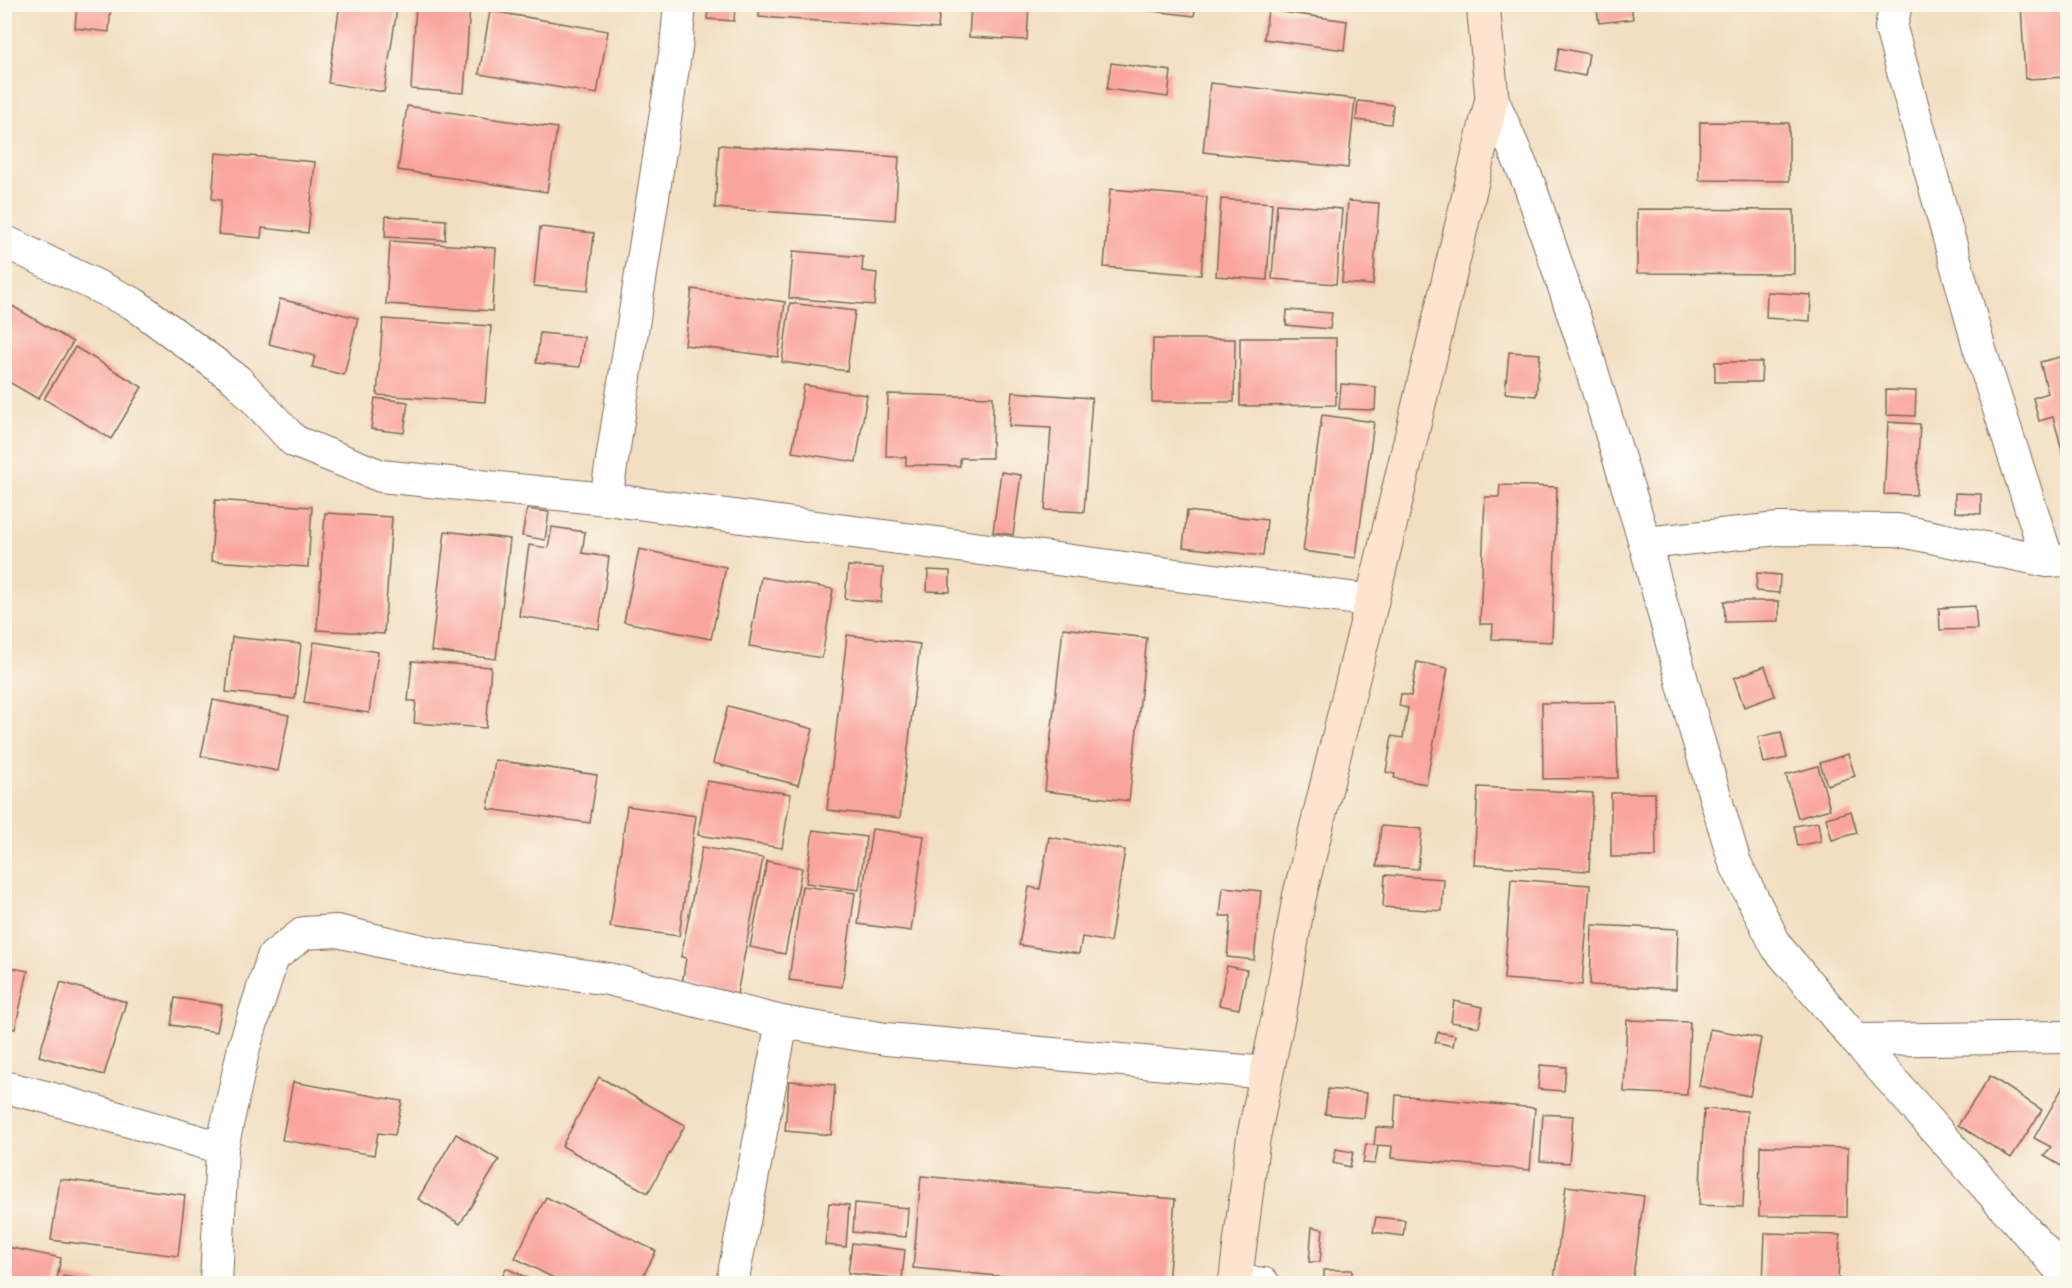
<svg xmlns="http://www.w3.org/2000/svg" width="2072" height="1288" viewBox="0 0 2072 1288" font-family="'IM FELL DW Pica',serif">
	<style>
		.building { fill: #faa49e }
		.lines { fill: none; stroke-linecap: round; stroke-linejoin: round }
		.street-casing { stroke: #7b6957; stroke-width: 34 }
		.secondary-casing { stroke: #7b6957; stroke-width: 35 }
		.street { stroke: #fff; stroke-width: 32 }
		.secondary { stroke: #fde4d1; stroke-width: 33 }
	</style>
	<rect width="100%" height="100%" fill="#fbf7ec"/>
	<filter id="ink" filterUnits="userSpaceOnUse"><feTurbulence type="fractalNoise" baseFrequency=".0167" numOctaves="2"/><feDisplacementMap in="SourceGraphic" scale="12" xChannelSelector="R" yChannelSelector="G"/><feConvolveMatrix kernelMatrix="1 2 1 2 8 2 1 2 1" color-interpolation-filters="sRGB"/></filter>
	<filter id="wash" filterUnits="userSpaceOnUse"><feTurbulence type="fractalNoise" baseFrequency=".008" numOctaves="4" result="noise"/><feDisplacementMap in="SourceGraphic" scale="24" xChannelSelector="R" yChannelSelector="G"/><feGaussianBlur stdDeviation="1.35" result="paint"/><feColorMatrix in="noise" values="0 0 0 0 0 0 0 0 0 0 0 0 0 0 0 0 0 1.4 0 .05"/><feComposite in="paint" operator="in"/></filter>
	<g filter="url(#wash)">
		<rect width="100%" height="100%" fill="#f2dec1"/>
		<g id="blocks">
			<g class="building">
				<path d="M77 4H111L109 32 75 28Z"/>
				<path d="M340 4H364L397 9 384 92 328 83Z"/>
				<path d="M416 4 470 6 464 93 411 89Z"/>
				<path d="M697 4H735L734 21 707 19 708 8H697Z"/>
				<path d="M760 4H940L938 29 759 17Z"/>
				<path d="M971 4H1029L1027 40 969 37Z"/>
				<path d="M1146 4H1196L1194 16 1145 10Z"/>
				<path d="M1596 4H1631L1633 19 1599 23Z"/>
				<path d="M2021 4H2068V77L2025 79Z"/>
				<path d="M1268 10 1347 21 1344 50 1264 39Z"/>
				<path d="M490 11 608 31 597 94 479 74Z"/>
				<path d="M1559 48 1589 54 1585 76 1555 70Z"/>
				<path d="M1111 63 1171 71 1168 97 1107 89Z"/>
				<path d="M1210 83 1355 99 1348 168 1203 152Z"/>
				<path d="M1358 101 1393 105 1391 124 1356 120Z"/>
				<path d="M407 106 557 128 547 192 398 170Z"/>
				<path d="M1700 122 1789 123V181L1699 180Z"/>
				<path d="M719 145 899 157 895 220 715 208Z"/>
				<path d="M216 153 315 162 308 233 262 228 261 238 218 234 221 200 212 199Z"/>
				<path d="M1110 189 1207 197 1201 275 1104 267Z"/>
				<path d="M1221 199 1272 203 1267 280 1216 276Z"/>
				<path d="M1348 201 1379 203 1373 285 1342 283Z"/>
				<path d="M1277 204 1342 209 1336 284 1272 279Z"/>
				<path d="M1637 209 1794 210V274L1637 273Z"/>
				<path d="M386 216 446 220 445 240 385 237Z"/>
				<path d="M540 227 594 233 588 291 534 286Z"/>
				<path d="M390 241 496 248 492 311 386 304Z"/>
				<path d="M793 251 863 257 862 271 877 273 874 305 789 298Z"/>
				<path d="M692 289 785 302 778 357 685 345Z"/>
				<path d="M1767 292 1811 295 1810 321 1766 318Z"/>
				<path d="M280 299 358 318 344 375 312 367 315 356 269 344Z"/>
				<path d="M4 301 73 342 38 399 4 379Z"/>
				<path d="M790 303 855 311 847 371 782 362Z"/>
				<path d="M1287 310 1332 313 1330 329 1286 325Z"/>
				<path d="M383 319 491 326 485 402 377 395Z"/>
				<path d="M540 333 584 337 580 367 536 363Z"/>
				<path d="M1240 338H1336V405L1240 406Z"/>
				<path d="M1153 339H1235L1234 402H1152Z"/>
				<path d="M75 347 142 387 111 439 44 399Z"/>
				<path d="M1509 352 1540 354 1536 396 1505 393Z"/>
				<path d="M2068 355V467L2067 468 2053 417 2039 421 2033 398 2048 393 2040 362Z"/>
				<path d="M1715 362H1762L1761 382H1715Z"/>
				<path d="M1341 384 1376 387 1375 410 1339 409Z"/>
				<path d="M804 385 867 395 856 462 792 452Z"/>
				<path d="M1886 390 1916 391 1915 416 1886 415Z"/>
				<path d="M1012 392 1092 398 1084 512 1045 510 1051 428 1009 426Z"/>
				<path d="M888 394 993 397 992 458H960V466L906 465V457L886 456Z"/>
				<path d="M375 398 408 402 404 433 371 429Z"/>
				<path d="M1322 415 1374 422 1356 558 1303 551Z"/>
				<path d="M1888 422 1920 424 1916 495 1884 494Z"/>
				<path d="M1001 472 1021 475 1013 535 993 532Z"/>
				<path d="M1500 485 1557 487 1552 642 1492 639 1493 624H1480L1485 497H1499Z"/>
				<path d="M1955 493 1981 494V514L1955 512Z"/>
				<path d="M215 500 312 507 308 567 211 561Z"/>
				<path d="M527 509 549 512 545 540 522 536Z"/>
				<path d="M1187 511 1267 520 1263 556 1183 547Z"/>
				<path d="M325 513 392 517 384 634 317 630Z"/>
				<path d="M552 527 585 532 582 553 609 557 599 629 519 616 529 545 548 548Z"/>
				<path d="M445 531 510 539 496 659 431 651Z"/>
				<path d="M639 549 726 567 711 639 624 622Z"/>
				<path d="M848 566 883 568 881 602 845 599Z"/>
				<path d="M928 570 950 571V592L927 591Z"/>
				<path d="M1757 573 1780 575 1779 593 1756 591Z"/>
				<path d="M761 577 833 589 822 658 749 646Z"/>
				<path d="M1724 601H1779V621L1725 622Z"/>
				<path d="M1975 606 1977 629 1940 630 1939 608Z"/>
				<path d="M1063 628 1147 638 1129 801 1045 791Z"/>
				<path d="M847 635 920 644 900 818 827 810Z"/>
				<path d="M232 637 301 644 295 699 226 692Z"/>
				<path d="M314 642 378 652 369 713 304 703Z"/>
				<path d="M412 661 491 667 486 728 414 723 416 701H408Z"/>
				<path d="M1417 662 1448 668 1426 784 1394 778 1395 774 1386 772 1392 736 1403 738 1408 708 1399 706 1401 694 1411 696Z"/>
				<path d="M1765 666 1775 696 1744 707 1734 678Z"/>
				<path d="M213 700 289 715 278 771 201 756Z"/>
				<path d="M1616 702 1618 778 1543 779 1542 703Z"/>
				<path d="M728 706 813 729 798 785 713 763Z"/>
				<path d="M1781 732 1787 758 1764 763 1758 737Z"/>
				<path d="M1848 754 1855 776 1827 785 1820 763Z"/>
				<path d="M495 760 597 775 590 823 488 809Z"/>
				<path d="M1818 766 1830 809 1798 818 1786 775Z"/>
				<path d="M707 781 791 794 782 848 698 835Z"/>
				<path d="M1478 787 1593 793 1589 871 1474 865Z"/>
				<path d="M1611 793H1655L1656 857H1611Z"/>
				<path d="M627 806 696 816 679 936 610 927Z"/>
				<path d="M1851 811 1857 833 1832 840 1826 818Z"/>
				<path d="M1818 822 1821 841 1798 846 1794 826Z"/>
				<path d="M1381 826 1422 829 1418 869 1377 866Z"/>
				<path d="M872 829 924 836 911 931 858 924Z"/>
				<path d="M813 830 866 837 859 890 806 883Z"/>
				<path d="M1049 837 1125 850 1110 942 1082 937 1079 954 1019 945 1029 887 1040 889Z"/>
				<path d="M702 847 763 858 737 994 682 984 686 958 681 957Z"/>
				<path d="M767 861 802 868 785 954 750 947Z"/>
				<path d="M1385 875 1444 879 1442 911 1383 907Z"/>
				<path d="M1511 879 1590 885 1582 985 1504 979Z"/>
				<path d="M802 886 855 893 842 987 789 980Z"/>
				<path d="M1223 887 1261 891 1254 960 1227 957 1231 916H1220Z"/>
				<path d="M1592 925 1678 929 1676 989 1590 985Z"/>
				<path d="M4 966 28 971 15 1029 4 1026Z"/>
				<path d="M1227 966 1247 970 1239 1009 1219 1005Z"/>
				<path d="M61 982 126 1002 104 1075 39 1056Z"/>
				<path d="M175 998 222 1005 217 1032 171 1025Z"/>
				<path d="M1454 1001 1483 1007 1479 1027 1451 1022Z"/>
				<path d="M1627 1020 1690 1022 1687 1095 1624 1092Z"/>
				<path d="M1710 1029 1761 1038 1750 1096 1699 1086Z"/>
				<path d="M1438 1032 1455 1035 1453 1046 1435 1042Z"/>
				<path d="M1540 1065 1566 1067 1564 1091 1538 1089Z"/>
				<path d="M1990 1076 2042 1110 2011 1158 1958 1125Z"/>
				<path d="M599 1077 685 1125 648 1193 562 1146Z"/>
				<path d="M2068 1078V1170L2044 1156 2051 1147 2034 1138Z"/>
				<path d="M789 1081 835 1085 831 1135 785 1131Z"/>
				<path d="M293 1082 402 1101 395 1135 378 1133 374 1155 282 1140Z"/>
				<path d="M1328 1089 1367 1093 1364 1118 1325 1114Z"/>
				<path d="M1396 1095 1535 1108 1530 1170 1391 1158 1392 1146 1374 1145 1376 1127 1394 1128Z"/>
				<path d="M1704 1109 1747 1111 1743 1207 1699 1205Z"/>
				<path d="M1543 1114 1573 1116 1569 1163 1540 1161Z"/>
				<path d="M456 1134 499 1160 460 1224 418 1199Z"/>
				<path d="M1366 1144 1378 1146 1375 1164 1363 1163Z"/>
				<path d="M1760 1146 1848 1148 1847 1217 1759 1216Z"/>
				<path d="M1336 1149 1353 1152 1350 1167 1333 1163Z"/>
				<path d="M921 1176 1175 1199 1168 1284H1085L913 1268Z"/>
				<path d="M60 1179 185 1195 178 1256 51 1240Z"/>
				<path d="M1566 1186 1644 1196 1632 1284H1574L1554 1281Z"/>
				<path d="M546 1197 656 1251 639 1284H565L515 1258Z"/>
				<path d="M829 1203 849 1205 846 1247 825 1245Z"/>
				<path d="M855 1203 908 1208 906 1237 853 1232Z"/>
				<path d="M1376 1217 1405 1220 1403 1236 1373 1232Z"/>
				<path d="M1312 1227 1323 1229 1320 1262H1309Z"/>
				<path d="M1765 1233 1840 1235 1838 1284H1763Z"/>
				<path d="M852 1243 905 1250 902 1279 848 1273Z"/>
				<path d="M7 1247 61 1258 56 1284H4V1261Z"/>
				<path d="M506 1268 540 1284H499Z"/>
				<rect x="1324" y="1270" width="28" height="14"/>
				<path d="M63 1276 98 1282V1284H61Z"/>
			</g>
		</g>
	</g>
	<g filter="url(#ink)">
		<use href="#blocks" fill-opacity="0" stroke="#7b6957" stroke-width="1.5"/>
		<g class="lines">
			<g class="street-casing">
				<g id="street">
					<path d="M1896 4 1891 28 1979 347 2048 561"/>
					<path d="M1492 98 1530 186 1588 358 1645 543 1695 729 1735 863 1777 947 1856 1040 2068 1278"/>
					<path d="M4 241 134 304 237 380 294 441 381 476 606 499 1372 601"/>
					<path d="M606 499 676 48 680 4"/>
					<path d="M1645 543 1778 529 1897 530 2048 561 2067 560"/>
					<path d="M1856 1040 2068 1037"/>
					<path d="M4 1087 46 1097 222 1148"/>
					<path d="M1235 1281 1264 1284"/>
					<path d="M216 1284 222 1148 244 1047 273 957 304 933 337 931 435 954 608 979 782 1022 886 1039 1267 1073"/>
					<path d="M732 1284 782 1022"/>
				</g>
			</g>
			<g class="secondary-casing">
				<path id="secondary" d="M1235 1284 1253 1140 1281 1004 1299 898 1372 601 1492 98 1483 4"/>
			</g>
			<use href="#street" class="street"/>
			<use href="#secondary" class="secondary"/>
		</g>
	</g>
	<rect width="2072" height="1288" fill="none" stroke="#fbf7ec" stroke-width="24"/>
</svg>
